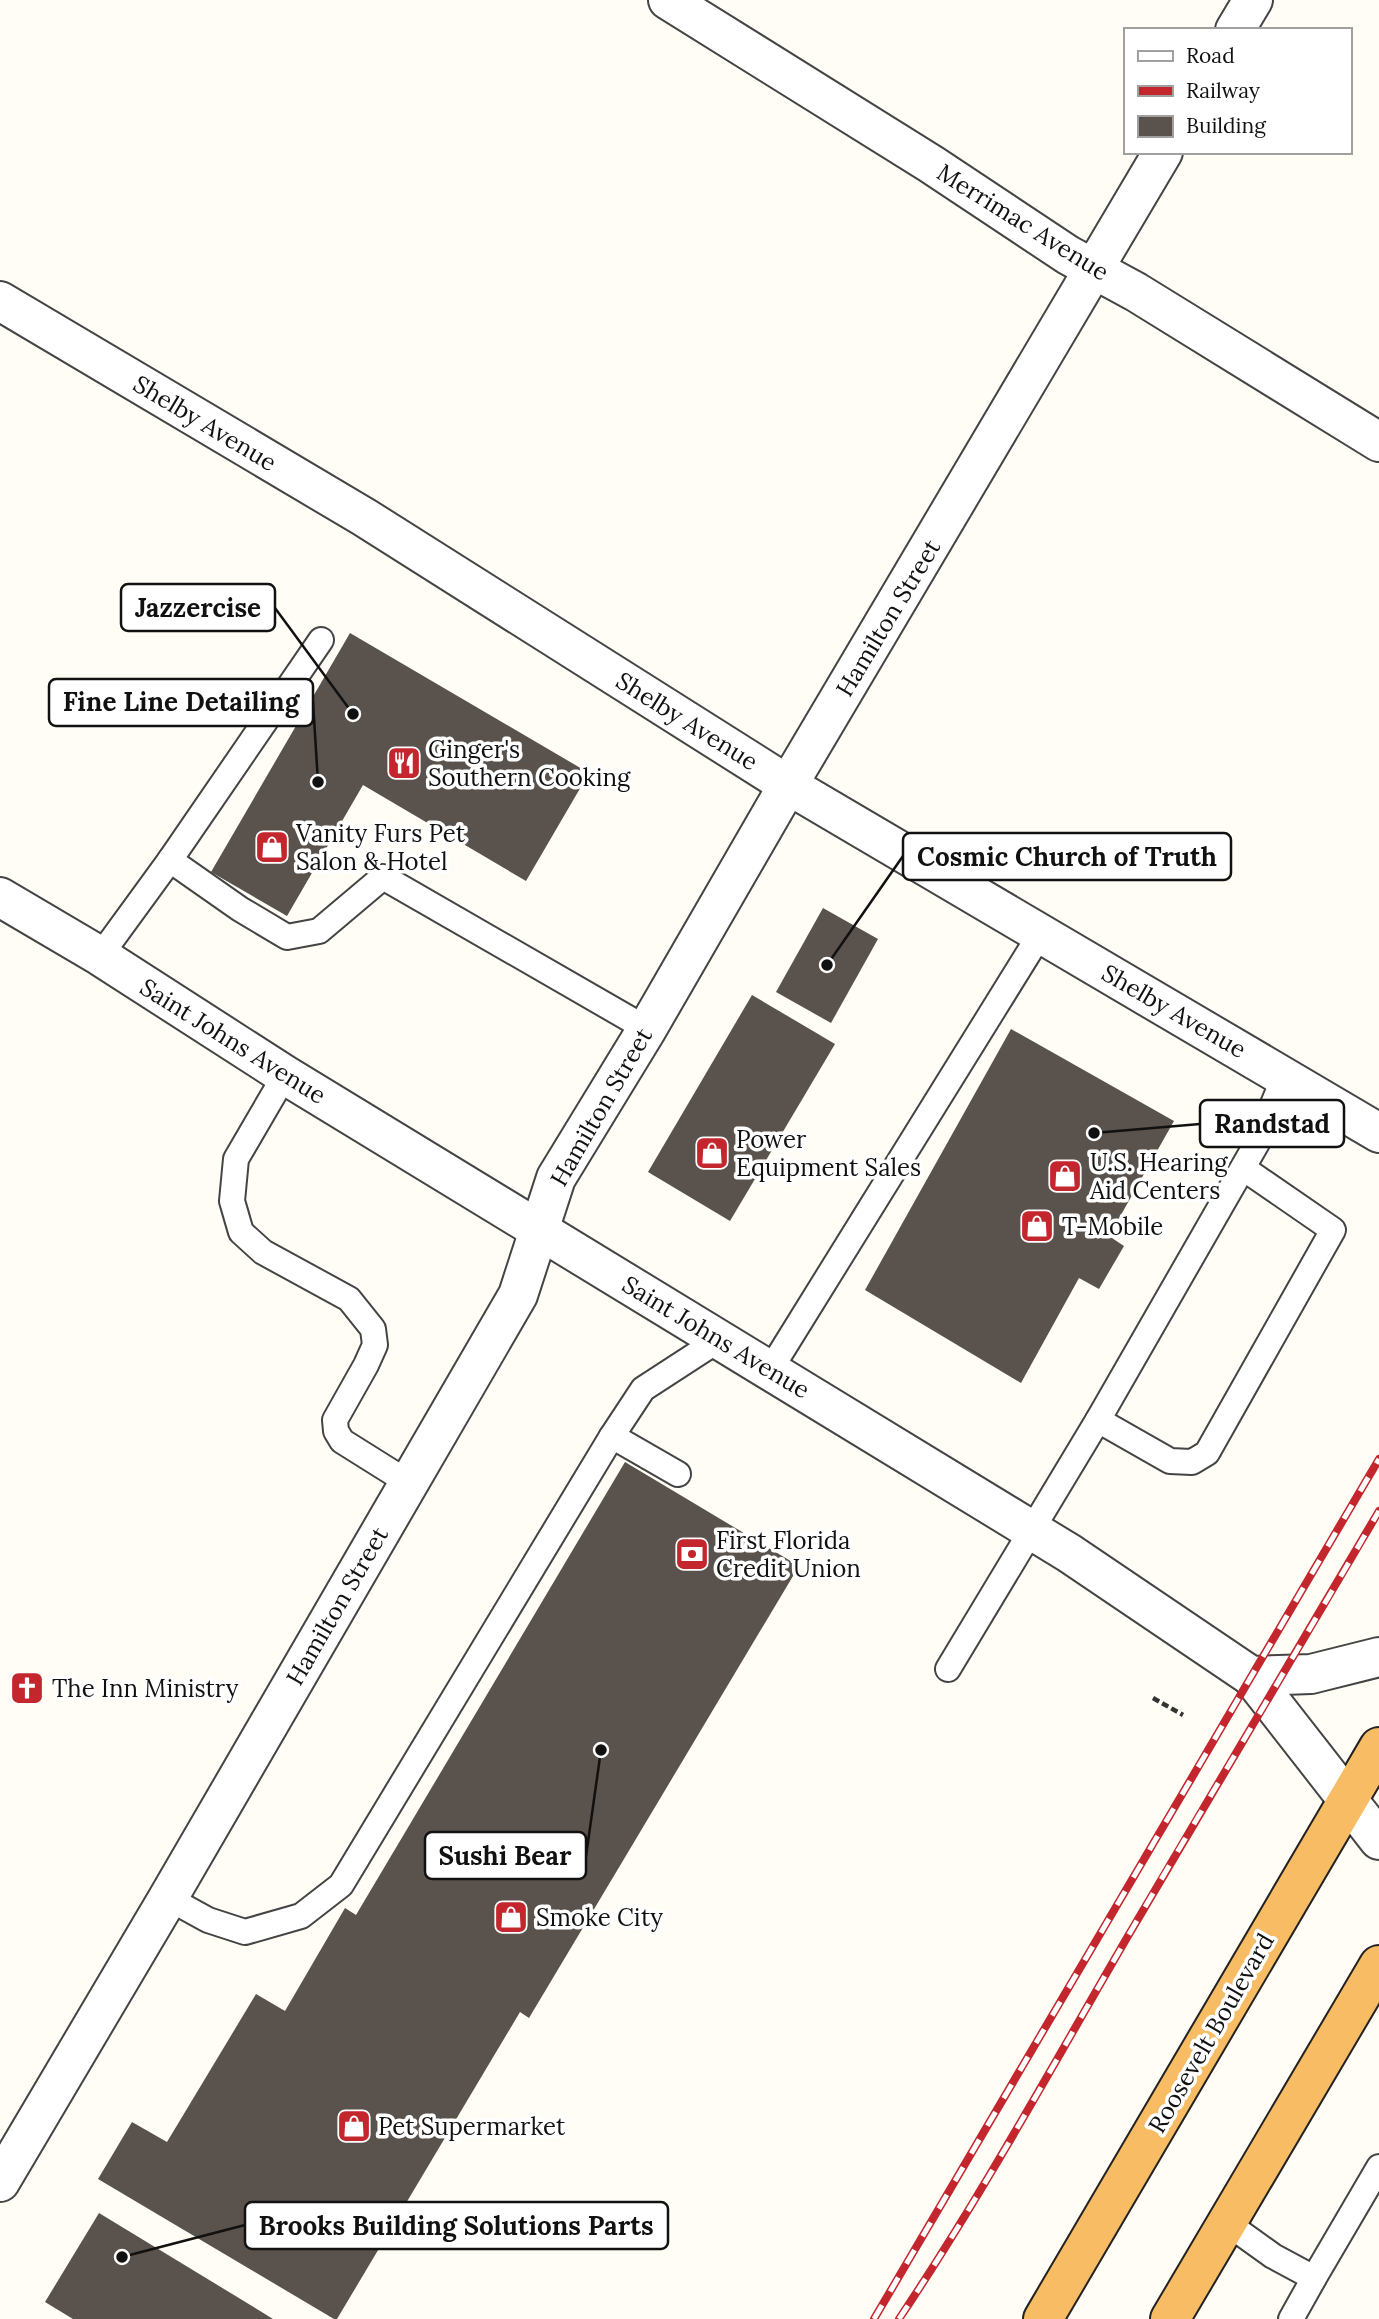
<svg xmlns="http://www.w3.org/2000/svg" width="1379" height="2319" viewBox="0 0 1379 2319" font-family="Lora,serif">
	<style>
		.building { fill: #5a524d }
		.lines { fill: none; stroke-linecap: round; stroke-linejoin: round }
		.service-casing { stroke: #444; stroke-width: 28 }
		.minor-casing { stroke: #444; stroke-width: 42 }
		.tertiary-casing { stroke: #444; stroke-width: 42 }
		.trunk-casing { stroke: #222; stroke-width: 42 }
		.path { stroke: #333; stroke-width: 4.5; stroke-dasharray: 7 3.5; stroke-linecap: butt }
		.service { stroke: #fff; stroke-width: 24 }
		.minor { stroke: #fff; stroke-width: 38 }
		.tertiary { stroke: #fff; stroke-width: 38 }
		.trunk { stroke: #f7bc64; stroke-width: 38 }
		.rail-casing { stroke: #c4262e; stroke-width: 8 }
		.rail { stroke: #fff; stroke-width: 5; stroke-dasharray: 16; stroke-linecap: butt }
		.labels { text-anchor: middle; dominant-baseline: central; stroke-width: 7; stroke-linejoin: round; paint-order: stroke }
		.street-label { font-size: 24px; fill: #111; stroke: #fff }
		.poi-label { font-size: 24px; fill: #111; stroke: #fff; text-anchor: start }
		.leader { fill: none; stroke: #111; stroke-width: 2.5 }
		.callout-dot { fill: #111; stroke: #fff; stroke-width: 2.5 }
		.callout { fill: #fff; stroke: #111; stroke-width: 2.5 }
		.callout-label { font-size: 26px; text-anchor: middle; font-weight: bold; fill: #111 }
	</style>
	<rect width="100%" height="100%" fill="#fffdf5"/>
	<g class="building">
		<path d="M350 633 589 773 526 881 363 785 287 916 211 872Z"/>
		<path d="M823 908 878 939 831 1023 776 992Z"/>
		<path d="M752 995 835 1044 730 1221 648 1172Z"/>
		<path d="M1011 1029 1174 1121 1109 1236 1124 1246 1099 1289 1079 1278 1021 1383 865 1290Z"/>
		<path d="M625 1462 799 1566 529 2018 520 2012 337 2319H334L98 2179 132 2122 167 2142 256 1994 285 2011 345 1908 356 1915Z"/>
		<path d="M99 2213 252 2306 273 2319H73L45 2302Z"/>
	</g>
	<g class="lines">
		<g class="service-casing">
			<g id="service">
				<path d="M170 860 240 909 287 937 319 931 383 877 647 1029"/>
				<path d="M100 956 170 860 321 640"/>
				<path d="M285 1075 236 1159 232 1201 241 1232 263 1252 349 1299 373 1329 375 1345 366 1365 335 1420 336 1431 342 1441 409 1483"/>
				<path d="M770 1370 1041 933"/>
				<path d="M1098 1420 1170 1461 1192 1462 1207 1453 1333 1230 1243 1168"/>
				<path d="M612 1436 678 1474"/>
				<path d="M948 1669 1098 1420 1257 1143 1285 1075"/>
				<path d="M168 1898 208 1920 245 1932 301 1916 341 1885 612 1436 643 1389 720 1339"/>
				<path d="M1227 2223 1273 2256 1314 2278 1379 2167"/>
				<path d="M1291 2319 1314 2278"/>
			</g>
		</g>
		<g class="minor-casing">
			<g id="minor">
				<path d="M668 0 931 164 1068 255 1136 292 1379 442"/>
				<path d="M0 301 364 517 788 785 1379 1133"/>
			</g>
		</g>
		<g class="tertiary-casing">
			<g id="tertiary">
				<path d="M1235 30 1253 0"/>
				<path d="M0 897 100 956 285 1075 1069 1553 1251 1676 1379 1840"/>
				<path d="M1251 1676 1311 1674 1379 1657"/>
				<path d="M0 2182 168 1898 518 1295 556 1178 647 1029 788 785 1163 152"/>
			</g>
		</g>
		<g class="trunk-casing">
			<g id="trunk">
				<path d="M1043 2319 1379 1747"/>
				<path d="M1170 2319 1379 1965"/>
			</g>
		</g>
		<path class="path" d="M1153 1698 1183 1715"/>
		<use href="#service" class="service"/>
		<use href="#minor" class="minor"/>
		<use href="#tertiary" class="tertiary"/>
		<use href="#trunk" class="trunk"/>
		<g class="rail-casing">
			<g id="rail">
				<path d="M874 2319 1379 1459"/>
				<path d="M899 2319C982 2195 1053 2065 1128 1936 1211 1794 1296 1653 1379 1511"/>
			</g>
		</g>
		<use href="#rail" class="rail"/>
	</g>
	<defs>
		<g id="restaurant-square" transform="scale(1.75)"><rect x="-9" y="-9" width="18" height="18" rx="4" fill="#c4262e" stroke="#fff"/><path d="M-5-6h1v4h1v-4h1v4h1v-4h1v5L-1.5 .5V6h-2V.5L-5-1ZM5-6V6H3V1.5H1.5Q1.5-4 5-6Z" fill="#fff"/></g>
		<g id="shop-square" transform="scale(1.75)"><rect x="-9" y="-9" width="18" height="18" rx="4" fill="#c4262e" stroke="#fff"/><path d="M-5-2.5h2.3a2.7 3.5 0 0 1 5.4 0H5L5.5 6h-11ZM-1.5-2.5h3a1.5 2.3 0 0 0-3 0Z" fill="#fff"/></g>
		<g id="bank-square" transform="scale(1.75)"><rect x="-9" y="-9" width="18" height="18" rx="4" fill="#c4262e" stroke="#fff"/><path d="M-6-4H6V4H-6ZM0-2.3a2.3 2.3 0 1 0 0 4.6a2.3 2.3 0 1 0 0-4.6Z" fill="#fff"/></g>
		<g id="church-square" transform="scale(1.75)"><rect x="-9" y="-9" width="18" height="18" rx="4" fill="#c4262e" stroke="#fff"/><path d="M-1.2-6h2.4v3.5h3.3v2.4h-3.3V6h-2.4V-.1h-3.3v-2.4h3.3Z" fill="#fff"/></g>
	</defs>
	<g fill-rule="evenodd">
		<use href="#restaurant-square" x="404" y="763"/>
		<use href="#shop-square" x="272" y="847"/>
		<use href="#shop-square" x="712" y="1153"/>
		<use href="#shop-square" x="1065" y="1176"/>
		<use href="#shop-square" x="1037" y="1226"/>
		<use href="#bank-square" x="692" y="1554"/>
		<use href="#church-square" x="27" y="1688"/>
		<use href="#shop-square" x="511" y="1917"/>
		<use href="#shop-square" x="354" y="2126"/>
	</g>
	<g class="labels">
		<g class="street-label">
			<text transform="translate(1023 222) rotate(32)">Merrimac Avenue</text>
			<text transform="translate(205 423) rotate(31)">Shelby Avenue</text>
			<text transform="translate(888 618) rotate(-59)">Hamilton Street</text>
			<text transform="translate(687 721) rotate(32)">Shelby Avenue</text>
			<text transform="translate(1174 1011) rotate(30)">Shelby Avenue</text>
			<text transform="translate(233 1041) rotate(32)">Saint Johns Avenue</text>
			<text transform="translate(601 1107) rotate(-60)">Hamilton Street</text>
			<text transform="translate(716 1337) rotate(31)">Saint Johns Avenue</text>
			<text transform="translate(337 1606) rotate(-60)">Hamilton Street</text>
			<text transform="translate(1211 2033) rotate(-60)">Roosevelt Boulevard</text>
		</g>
		<g class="poi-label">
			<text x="428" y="749">Ginger's<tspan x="428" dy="28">Southern Cooking</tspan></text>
			<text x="296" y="833">Vanity Furs Pet<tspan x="296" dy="28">Salon &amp; Hotel</tspan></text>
			<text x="736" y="1139">Power<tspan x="736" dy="28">Equipment Sales</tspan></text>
			<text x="1090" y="1162">U.S. Hearing<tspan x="1090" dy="28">Aid Centers</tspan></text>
			<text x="1062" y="1226">T-Mobile</text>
			<text x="716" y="1540">First Florida<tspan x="716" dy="28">Credit Union</tspan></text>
			<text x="52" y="1688">The Inn Ministry</text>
			<text x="536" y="1917">Smoke City</text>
			<text x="378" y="2126">Pet Supermarket</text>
		</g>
	</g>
	<path class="leader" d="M353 714L275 608M318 782L313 702M827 965L903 856M1094 1133L1200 1124M601 1750L586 1856M122 2257L245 2225"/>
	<g class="callout-dot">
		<circle cx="353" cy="714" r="7"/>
		<circle cx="318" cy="782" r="7"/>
		<circle cx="827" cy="965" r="7"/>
		<circle cx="1094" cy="1133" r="7"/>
		<circle cx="601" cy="1750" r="7"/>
		<circle cx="122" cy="2257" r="7"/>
	</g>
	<g class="callout">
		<rect x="121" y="584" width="154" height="47" rx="7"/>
		<rect x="49" y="679" width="264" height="47" rx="7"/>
		<rect x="903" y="833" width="328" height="47" rx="7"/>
		<rect x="1200" y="1100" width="144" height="47" rx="7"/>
		<rect x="425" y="1832" width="161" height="47" rx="7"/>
		<rect x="245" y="2202" width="423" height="47" rx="7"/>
	</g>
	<g class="callout-label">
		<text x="198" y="617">Jazzercise</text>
		<text x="181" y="711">Fine Line Detailing</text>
		<text x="1067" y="866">Cosmic Church of Truth</text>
		<text x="1272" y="1133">Randstad</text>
		<text x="505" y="1865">Sushi Bear</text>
		<text x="456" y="2235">Brooks Building Solutions Parts</text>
	</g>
	<rect x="1124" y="28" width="228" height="126" fill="#ffffff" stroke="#a0a0a0" stroke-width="2"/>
	<rect x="1138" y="51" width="35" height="10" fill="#ffffff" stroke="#a0a0a0" stroke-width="2"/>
	<text x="1186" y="63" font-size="21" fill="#111111">Road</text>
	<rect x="1138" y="86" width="35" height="10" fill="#c4262e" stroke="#a0a0a0" stroke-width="2"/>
	<text x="1186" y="98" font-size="21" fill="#111111">Railway</text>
	<rect x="1138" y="116" width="35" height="21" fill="#5a524d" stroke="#a0a0a0" stroke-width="2"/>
	<text x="1186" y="133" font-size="21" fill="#111111">Building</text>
</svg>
